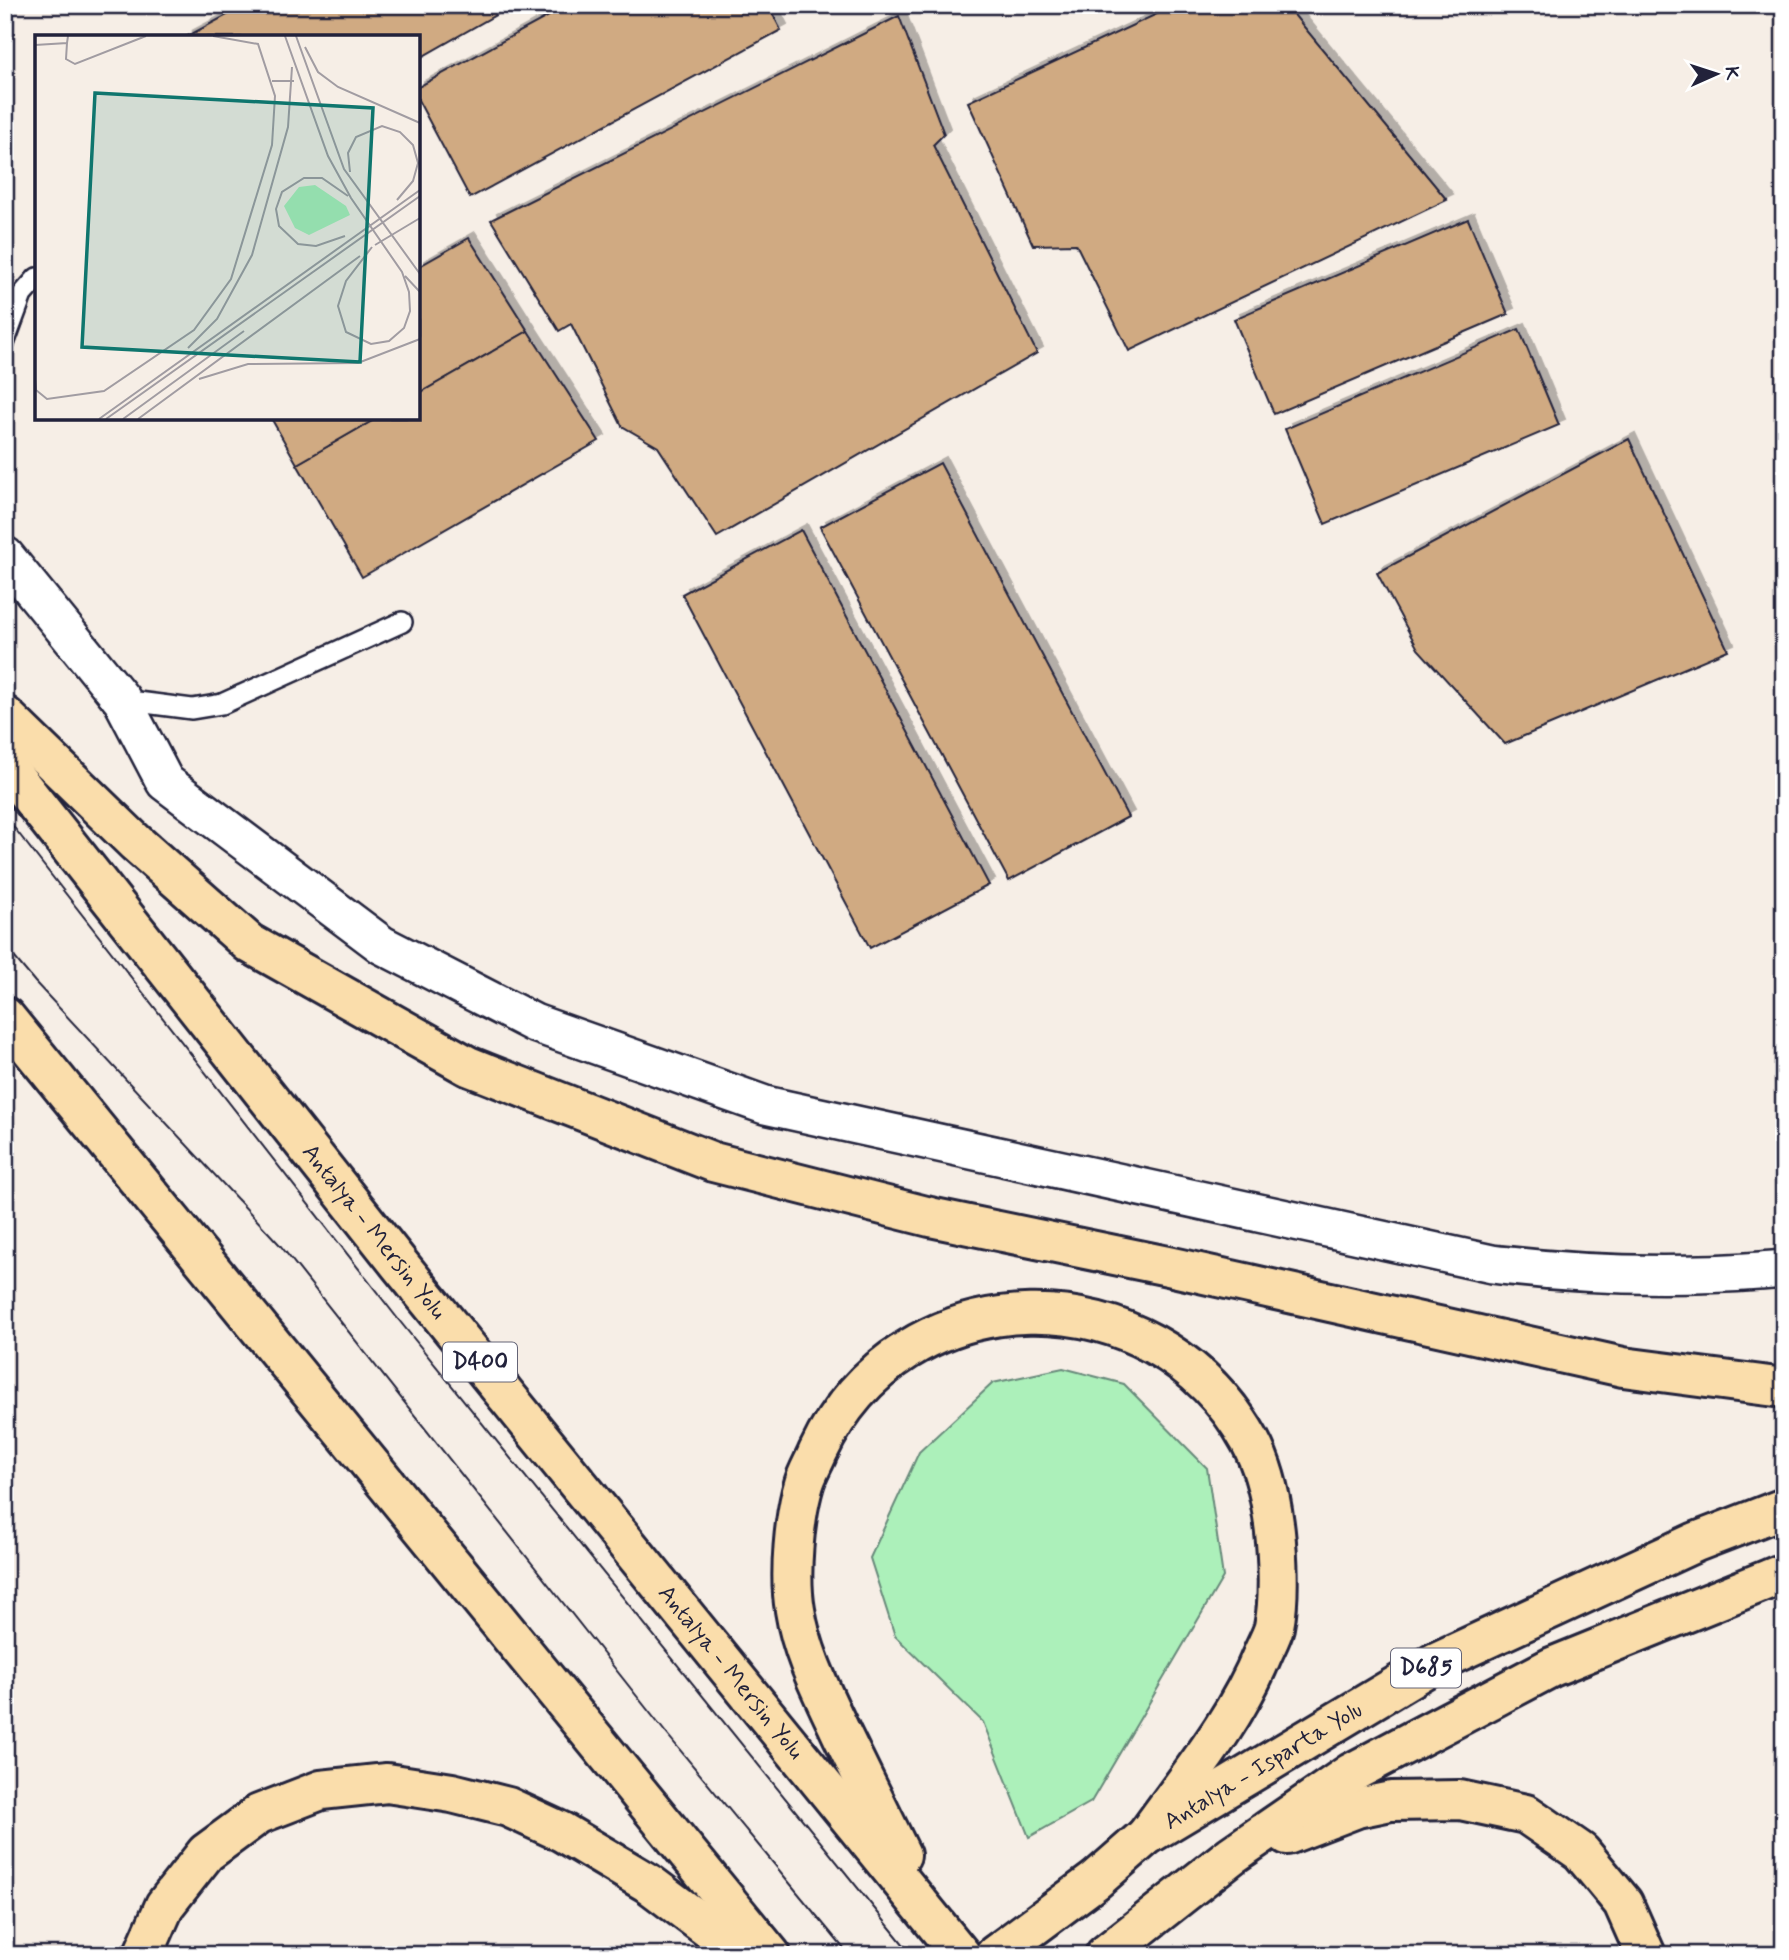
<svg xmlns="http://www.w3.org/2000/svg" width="1789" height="1960" viewBox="0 0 1789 1960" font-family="Mynerve,sans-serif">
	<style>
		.green { fill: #acf0ba; stroke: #67897a; stroke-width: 2 }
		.building { fill: #d0aa82; stroke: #22223b; stroke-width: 2; filter: url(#shadow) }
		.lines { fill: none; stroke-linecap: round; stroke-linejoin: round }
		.service-casing { stroke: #22223b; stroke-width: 24 }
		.minor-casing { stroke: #22223b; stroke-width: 42 }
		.trunk-casing { stroke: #22223b; stroke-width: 44 }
		.service { stroke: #fff; stroke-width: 19 }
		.minor { stroke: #fff; stroke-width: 37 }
		.trunk { stroke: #faddab; stroke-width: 38 }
		.tram { stroke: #22223b; stroke-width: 2 }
		.labels { text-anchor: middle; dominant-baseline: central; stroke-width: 7; stroke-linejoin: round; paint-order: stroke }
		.shield { fill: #fff; stroke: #646476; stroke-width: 2 }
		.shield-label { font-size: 23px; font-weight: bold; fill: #22223b }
		.street-label { font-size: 24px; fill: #22223b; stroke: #fff }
		.inset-road { fill: none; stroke: #a19ca2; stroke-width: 2 }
		.view { fill: #0f766e; fill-opacity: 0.15; stroke: #0f766e; stroke-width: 3.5 }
		.inset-edge { fill: none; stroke: #22223b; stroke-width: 3.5 }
	</style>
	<defs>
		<filter id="shadow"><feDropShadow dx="6" dy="-6" stdDeviation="0" flood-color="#0004"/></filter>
	</defs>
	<rect width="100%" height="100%" fill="#f6eee6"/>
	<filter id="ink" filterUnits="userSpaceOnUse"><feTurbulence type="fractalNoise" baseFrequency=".0143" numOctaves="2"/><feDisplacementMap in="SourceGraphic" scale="14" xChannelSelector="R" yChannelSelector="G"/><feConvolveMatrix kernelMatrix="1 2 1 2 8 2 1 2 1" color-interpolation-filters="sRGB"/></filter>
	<g filter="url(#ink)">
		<path class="green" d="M1063 1368 1124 1384 1207 1468 1223 1577 1091 1802 1029 1837 983 1722 895 1636 870 1558 919 1452 993 1383Z"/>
		<g class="building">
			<path d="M246 5H513L418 59V37H186Z"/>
			<path d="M569 5H768L781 30 470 198 418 100V87Z"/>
			<path d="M1176 5H1286L1447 200 1129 351 1076 244 1033 245 968 102Z"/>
			<path d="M899 16 944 134 933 145 1037 353 717 537 658 447 622 426 571 324 559 331 491 220Z"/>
			<path d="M1468 219 1508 314 1274 414 1234 319Z"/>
			<path d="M469 238 528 331 418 394V267Z"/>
			<path d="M1519 329 1559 425 1325 524 1285 429Z"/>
			<path d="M528 331 599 441 362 577 297 464 377 418H418V394Z"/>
			<path d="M271 418H377L297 464Z"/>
			<path d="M1629 439 1728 650 1505 744 1418 649 1377 573Z"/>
			<path d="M940 463 1128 817 1009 881 820 527Z"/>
			<path d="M801 530 989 885 870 948 682 594Z"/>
		</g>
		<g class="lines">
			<g class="service-casing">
				<g id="service">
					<path d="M5 341 22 295 37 278"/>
					<path d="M122 700 192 709 222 704 402 622"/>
				</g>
			</g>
			<g class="minor-casing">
				<path id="minor" d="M5 556 122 700 165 782 382 945 534 1023 765 1105 1492 1264C1590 1276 1686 1278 1784 1269"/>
			</g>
			<g class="trunk-casing">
				<g id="trunk">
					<path d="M5 716 136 843 249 943 468 1066 713 1162 930 1217 1168 1266 1623 1367 1784 1388"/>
					<path id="s1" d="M5 765 400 1265 961 1955"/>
					<path d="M5 1017 771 1955"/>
					<path d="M1287 1835 1357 1808 1391 1801 1460 1800 1526 1814 1581 1852 1623 1903 1646 1955"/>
					<path d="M901 1855C881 1815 862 1775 842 1735 823 1694 802 1655 795 1610 789 1576 794 1518 804 1484 807 1473 814 1462 818 1452 902 1271 1154 1268 1250 1441 1267 1472 1273 1508 1276 1542 1278 1567 1279 1602 1274 1627 1272 1635 1267 1644 1263 1653 1236 1720 1188 1777 1146 1836"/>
					<path d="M143 1955 165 1905 206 1853 259 1814 321 1790 387 1783 452 1793 508 1807 562 1832 648 1883 744 1955"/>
					<path id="s2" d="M995 1955 1096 1880 1146 1836 1436 1662 1696 1542 1784 1508"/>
					<path d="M1105 1955 1232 1855 1351 1773 1552 1667 1784 1573"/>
				</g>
			</g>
			<use href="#service" class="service"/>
			<use href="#minor" class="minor"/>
			<use href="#trunk" class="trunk"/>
			<g class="tram">
				<path d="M5 816 398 1319 912 1955"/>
				<path d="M5 946 35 982 280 1245 666 1733 849 1955"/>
			</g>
		</g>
	</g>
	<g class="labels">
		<g class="shield">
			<rect x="443" y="1342.5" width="74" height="39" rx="5"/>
			<rect x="1391" y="1648.5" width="70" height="39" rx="5"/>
		</g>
		<g class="shield-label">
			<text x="480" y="1362">D400</text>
			<text x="1426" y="1668">D685</text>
		</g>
		<g class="street-label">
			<text stroke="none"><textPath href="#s1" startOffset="595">Antalya - Mersin Yolu</textPath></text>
			<text stroke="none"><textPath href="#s1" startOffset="1162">Antalya - Mersin Yolu</textPath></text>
			<text stroke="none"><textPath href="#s2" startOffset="329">Antalya - Isparta Yolu</textPath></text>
		</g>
	</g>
	<g transform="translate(35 35)">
		<rect width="385" height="385" fill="#f6eee6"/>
		<path d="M280 150 311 171 315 180 274 200 260 193 249 171 264 152Z" fill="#acf0ba"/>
		<path class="inset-road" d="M250 1 293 121 316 163 367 237 374 257 375 276 369 293 354 306 336 309 311 297 303 271 311 246 337 212M261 1 309 134 385 239M32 8 31 24 40 29 111 1M0 10 32 8 33 1M270 12 283 37 303 52 385 88M237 46H259M315 137 313 118 321 102 347 91 365 97 378 110 383 128 378 146 362 165M310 201 281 211 263 209 244 191 241 174 247 157 269 143H287L313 161M340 210 385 183M370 241 385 257M153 313 182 284 217 220 253 92 257 32M0 344 1 355 12 364 69 356 159 295 196 244 237 110 240 61 223 9 178 1M164 344 213 329 323 328 385 304M64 384 385 155M71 384 385 161M88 384 209 296M103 384 325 221"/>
		<path class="view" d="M60 58 338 73 325 327 47 312Z"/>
		<rect width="385" height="385" class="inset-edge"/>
	</g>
	<rect width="1789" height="1960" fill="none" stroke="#fff" stroke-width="28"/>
	<rect x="14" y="14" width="1761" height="1932" fill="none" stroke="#22223b" stroke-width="2.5" filter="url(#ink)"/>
	<g transform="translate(1716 74) rotate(87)" stroke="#ffffff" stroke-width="5" paint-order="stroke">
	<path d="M0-5L12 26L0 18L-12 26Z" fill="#22223b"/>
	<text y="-10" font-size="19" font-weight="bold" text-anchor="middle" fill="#22223b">K</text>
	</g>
</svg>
